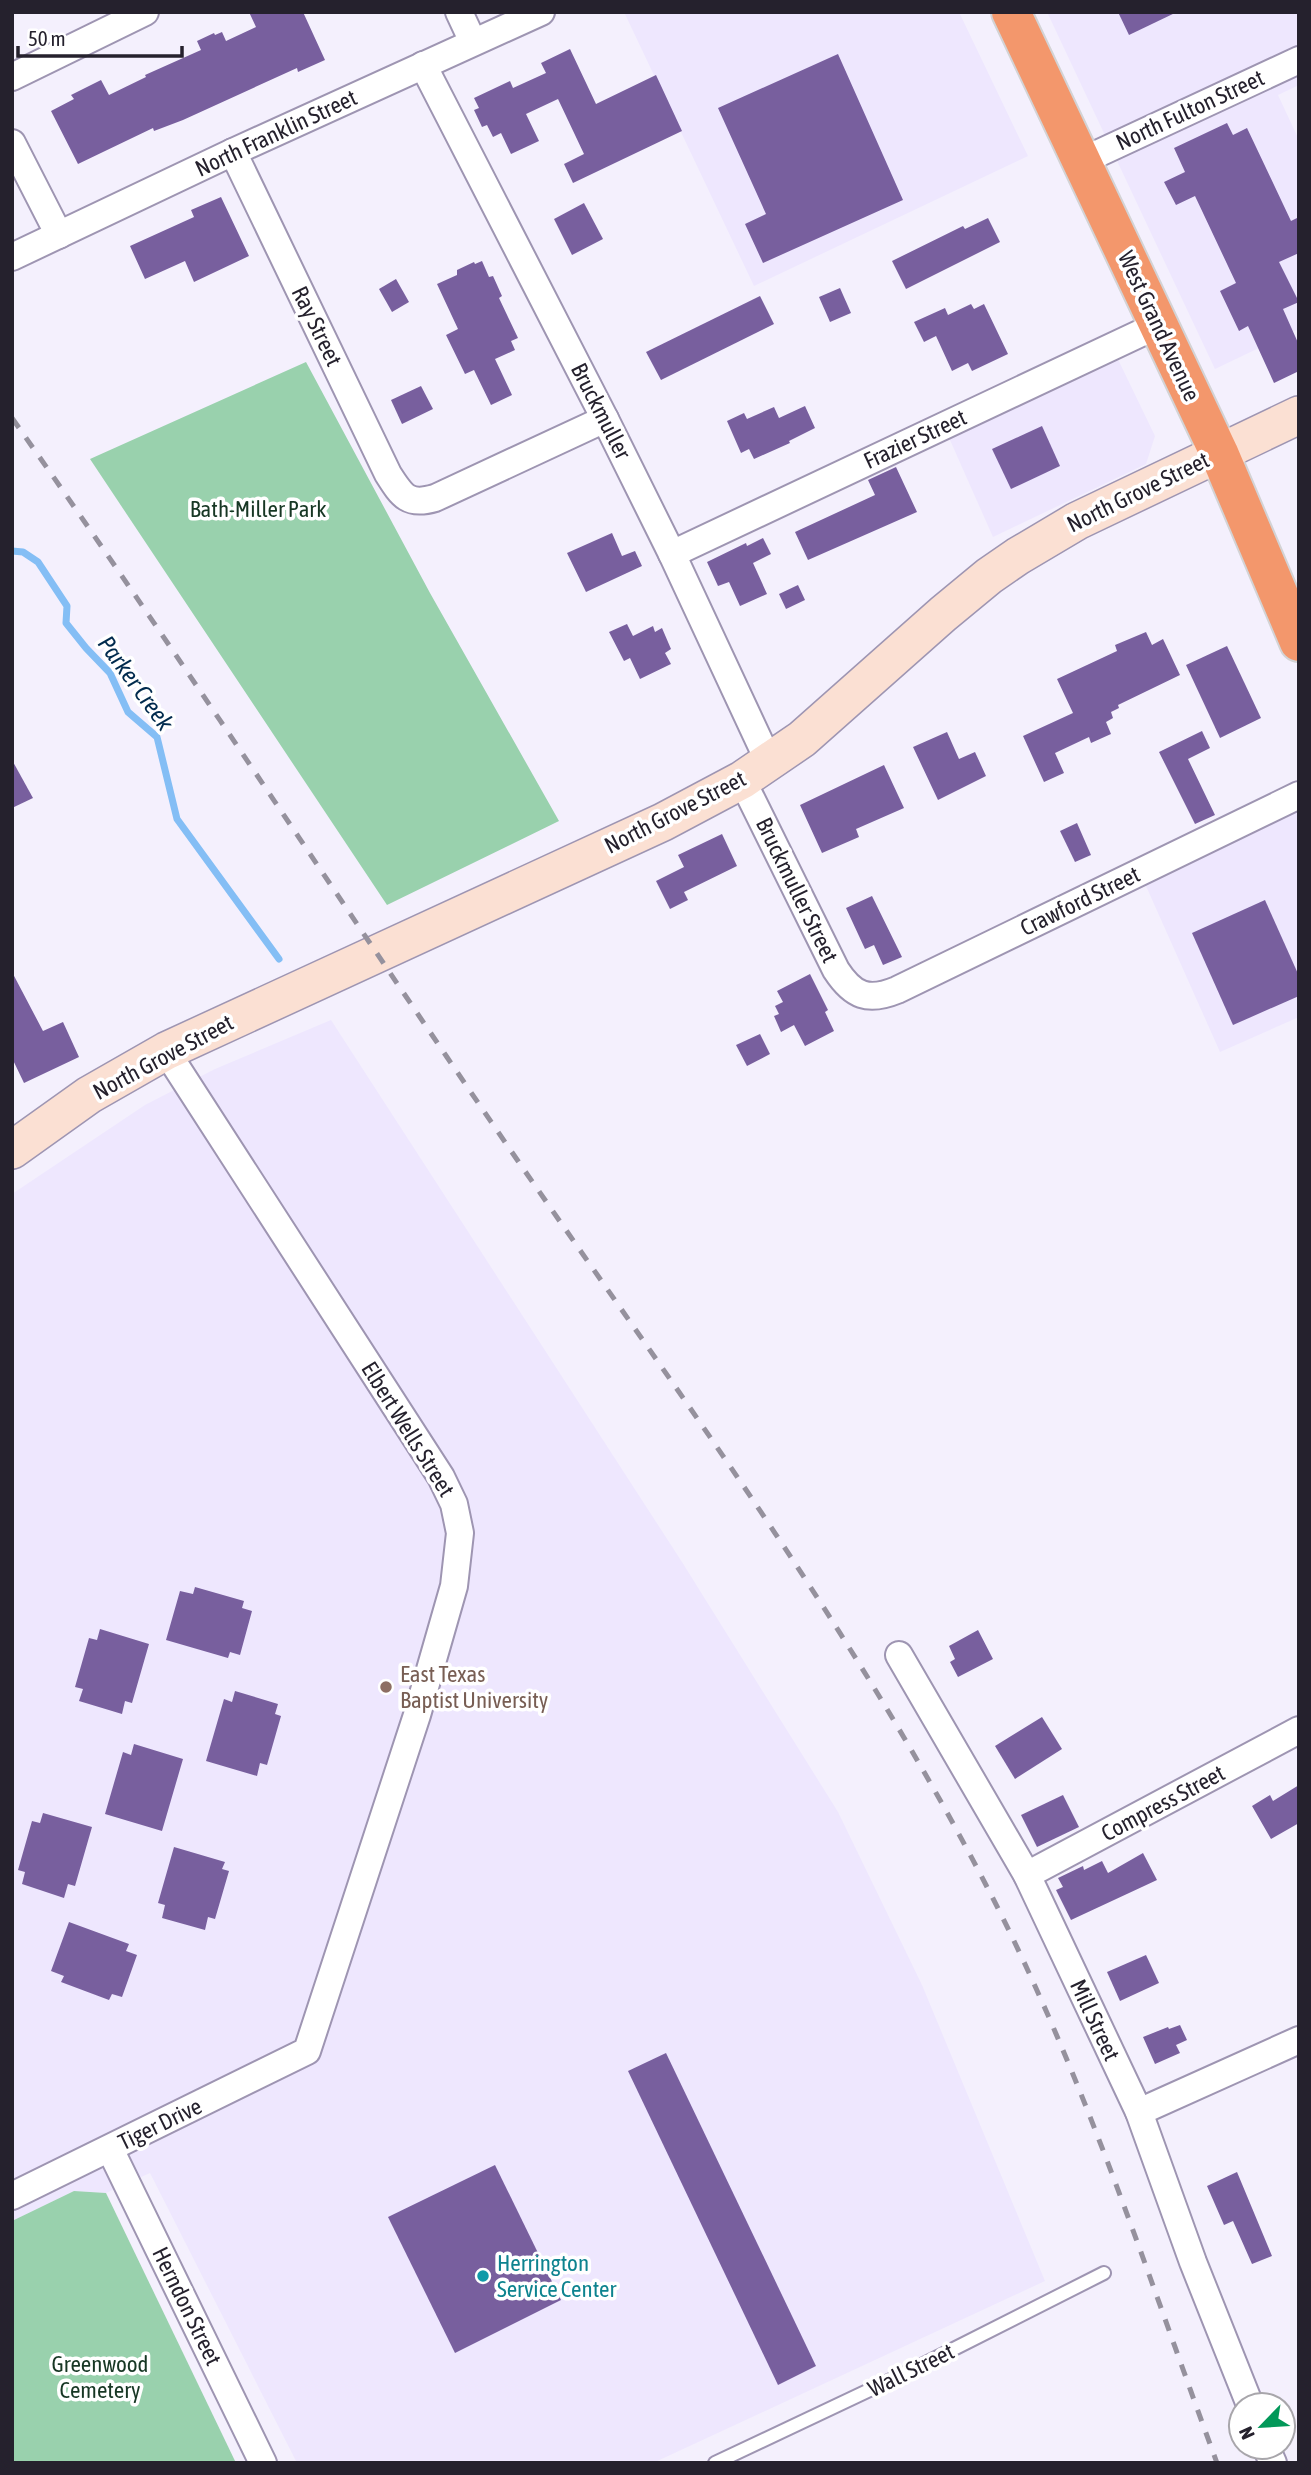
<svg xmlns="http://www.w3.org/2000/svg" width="1311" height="2475" viewBox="0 0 1311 2475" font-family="'Asap Condensed',sans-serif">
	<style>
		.built { fill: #eee7fe }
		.green { fill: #99d1ad }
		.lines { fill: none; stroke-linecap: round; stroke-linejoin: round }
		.stream { stroke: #84bef5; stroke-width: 7 }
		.building { fill: #785f9e }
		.lane-casing { stroke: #9e95b2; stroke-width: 16 }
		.street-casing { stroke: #9e95b2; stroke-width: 30 }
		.secondary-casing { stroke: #9e95b2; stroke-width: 40 }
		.highway-casing { stroke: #d3d3d5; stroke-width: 42 }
		.lane { stroke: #fff; stroke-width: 12 }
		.street { stroke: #fff; stroke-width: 26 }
		.secondary { stroke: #fbe0d3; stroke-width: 37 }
		.highway { stroke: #f3976c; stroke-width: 38 }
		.rail { stroke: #95919d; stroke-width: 5; stroke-dasharray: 12 12; stroke-linecap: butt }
		.education-dot { fill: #8d6e63; stroke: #fff; stroke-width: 2.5 }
		.culture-dot { fill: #0f9aa8; stroke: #fff; stroke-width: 2.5 }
		.labels { text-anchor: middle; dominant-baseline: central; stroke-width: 7; stroke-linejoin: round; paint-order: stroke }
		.street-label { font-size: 23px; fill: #25212d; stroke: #fff }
		.park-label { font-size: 23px; fill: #173724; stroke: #fff }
		.education-label { font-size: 23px; fill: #785e54; stroke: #fff; text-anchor: start }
		.culture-label { font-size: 23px; fill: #0d838f; stroke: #fff; text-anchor: start }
		.water-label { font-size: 24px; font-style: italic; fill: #002a4d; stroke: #fff }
	</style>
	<rect width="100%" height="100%" fill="#f4f0fd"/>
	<g class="built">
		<path d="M624 12H959L1028 156 754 286Z"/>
		<path d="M1047 12H1299V85L1278 95 1299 140V329L1215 369Z"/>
		<path d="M1114 351 1155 436 1146 464 993 537 946 431Z"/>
		<path d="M1299 807V1017L1220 1052 1142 877Z"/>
		<path d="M331 1020 682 1562 838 1812 922 1985 1045 2281 653 2463H297L150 2173 106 2193 74 2191 12 2221V1194L145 1105 215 1069Z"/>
	</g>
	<g class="green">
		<path d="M306 362 430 593 559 821 387 905 90 459Z"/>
		<path d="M74 2191 106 2193 236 2463H12V2221Z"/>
	</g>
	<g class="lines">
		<path class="stream" d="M12 551 23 552 38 562 67 606 66 623 86 648 110 673 128 712 157 737 177 819 279 959"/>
	</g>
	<g class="building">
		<path d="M249 12H303L325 60 298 72 297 68 183 120 154 131 153 128 78 164 51 111 74 99 71 95 101 80 109 95 146 77 145 75 201 50 197 41 214 33 215 35 222 32 226 41 256 27Z"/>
		<path d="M1118 12H1177L1129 35Z"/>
		<path d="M570 49 596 104 656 75 682 131 573 183 564 164 584 154 558 99 526 114 539 141 511 154 501 133 493 137 487 125 482 127 474 110 479 108 474 98 510 81 513 88 546 73 541 63Z"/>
		<path d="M838 54 903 200 763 263 745 224 766 214 718 108Z"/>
		<path d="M1227 123 1233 135 1247 128 1291 221 1299 217V253L1279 262 1299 302 1283 309 1299 345V371L1274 383 1248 326 1239 331 1220 291 1236 283 1195 196 1176 205 1164 182 1185 172 1174 148Z"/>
		<path d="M221 197 249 256 194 282 185 261 145 279 130 246 194 217 191 210Z"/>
		<path d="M584 203 603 239 572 255 554 219Z"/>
		<path d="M988 218 1000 242 906 289 892 261 963 226 965 229Z"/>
		<path d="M482 261 489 277 493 276 502 296 499 298 518 338 511 341 515 350 495 359 512 395 491 405 474 370 465 374 446 335 458 329 437 284 457 275V270L474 262 475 264Z"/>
		<path d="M396 279 409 302 392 312 379 289Z"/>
		<path d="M840 288 851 313 830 322 819 297Z"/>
		<path d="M760 296 774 324 661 380 646 352Z"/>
		<path d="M971 304 974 309 984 304 1008 354 972 371 968 363 952 371 936 336 924 342 914 322 945 308 948 315Z"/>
		<path d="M421 386 433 409 402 424 391 400Z"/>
		<path d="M805 406 815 428 789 441 790 443 754 459 749 449 741 453 727 421 744 413 747 419 774 407 779 418Z"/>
		<path d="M1042 426 1060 466 1011 489 992 449Z"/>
		<path d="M896 467 917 512 808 560 795 532 875 495 868 480Z"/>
		<path d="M612 533 622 556 635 551 642 566 586 592 567 553Z"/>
		<path d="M763 538 771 554 753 563 767 594 740 606 729 582 718 586 707 562 746 543 747 546Z"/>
		<path d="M798 585 805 600 786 609 779 594Z"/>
		<path d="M627 624 633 636 653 626 655 632 662 628 671 649 665 653 671 664 640 679 630 658 624 661 609 632Z"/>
		<path d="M1146 632 1152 645 1163 639 1180 675 1118 705 1119 708 1111 712 1113 718 1106 722 1111 734 1091 743 1089 737 1055 753 1064 773 1044 782 1023 736 1073 713 1057 679 1117 651 1115 645Z"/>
		<path d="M1227 646 1261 718 1220 738 1186 665Z"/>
		<path d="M1202 731 1210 748 1188 759 1215 815 1195 824 1159 752Z"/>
		<path d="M947 732 959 759 975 752 986 776 938 800 913 747Z"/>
		<path d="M12 760 33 798 12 808Z"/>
		<path d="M884 765 904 808 856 829 859 837 822 853 800 805Z"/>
		<path d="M1077 823 1091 855 1075 862 1060 831Z"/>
		<path d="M722 834 737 866 684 892 688 900 670 909 656 881 684 867 678 855Z"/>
		<path d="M872 896 902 957 883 965 874 945 865 949 846 908Z"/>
		<path d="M1265 900 1299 976V996L1233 1025 1192 933Z"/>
		<path d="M12 972 43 1031 63 1022 79 1057 24 1083 12 1058Z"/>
		<path d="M810 974 828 1010 825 1012 834 1031 805 1046 794 1025 781 1032 774 1016 779 1014 775 1006 783 1002 777 991Z"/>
		<path d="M760 1034 770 1054 747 1066 736 1045Z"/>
		<path d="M195 1587 244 1601 242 1608 252 1611 240 1655 230 1652 228 1658 166 1640 180 1591 193 1594Z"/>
		<path d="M100 1629 149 1644 132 1703 125 1701 122 1714 79 1701 83 1689 75 1687 89 1638 97 1640Z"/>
		<path d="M978 1630 993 1659 958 1677 950 1662 955 1659 949 1646Z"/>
		<path d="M235 1691 278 1704 275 1714 281 1716 267 1765 260 1763 257 1776 206 1761 224 1699 232 1702Z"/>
		<path d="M1042 1717 1062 1749 1015 1779 995 1746Z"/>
		<path d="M134 1744 183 1759 162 1831 105 1814 123 1752 131 1755Z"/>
		<path d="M1299 1785V1823L1271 1839 1252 1806 1270 1795 1273 1801Z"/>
		<path d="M1063 1795 1079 1827 1037 1847 1021 1815Z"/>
		<path d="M43 1813 92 1827 75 1886 68 1884 64 1898 22 1884 25 1872 18 1870 32 1821 40 1823Z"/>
		<path d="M174 1847 225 1862 222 1869 229 1871 215 1919 208 1917 205 1930 162 1918 165 1905 158 1903Z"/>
		<path d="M1143 1853 1157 1880 1071 1920 1056 1890 1063 1887 1058 1878 1083 1866 1084 1870 1102 1861 1108 1873Z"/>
		<path d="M69 1922 129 1944 126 1951 137 1955 122 1997 112 1994 109 2000 61 1982 64 1976 51 1971Z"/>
		<path d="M1146 1955 1159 1983 1120 2001 1107 1972Z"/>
		<path d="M1180 2025 1187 2040 1176 2045 1180 2053 1155 2064 1143 2037 1168 2027 1169 2029Z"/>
		<path d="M666 2053 816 2366 778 2385 628 2071Z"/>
		<path d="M495 2165 561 2300 455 2353 388 2217Z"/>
		<path d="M1237 2172 1272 2256 1252 2264 1233 2221 1224 2225 1207 2186Z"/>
	</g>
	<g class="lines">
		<g class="lane-casing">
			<path id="lane" d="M715 2463 916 2368 1104 2273"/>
		</g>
		<g class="street-casing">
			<g id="street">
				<path d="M459 12 473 42"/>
				<path d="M423 65 605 419 672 554 769 762"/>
				<path d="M12 77 145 12"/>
				<path d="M12 143 59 235"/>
				<path d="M233 152 388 474C402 496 408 506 435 498L605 419"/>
				<path d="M1082 161 1299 60"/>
				<path d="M12 257 233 152 541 12"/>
				<path d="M672 554 1158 325"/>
				<path d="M742 780 836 970C853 996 868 1002 897 990L1299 795"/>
				<path d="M899 1655 1027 1875 1139 2112 1193 2262 1250 2405"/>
				<path d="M1027 1875 1299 1730"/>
				<path d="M1139 2112 1299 2040"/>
				<path d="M110 2149 263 2463"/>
				<path d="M12 2196 307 2051 417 1715 454 1586 460 1533 454 1504 441 1477 166 1051"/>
				<path d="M1266 2447 1273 2463"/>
			</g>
		</g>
		<g class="secondary-casing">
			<path id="secondary" d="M12 1150 89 1095 166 1051 663 822 742 780 802 739 943 614 989 576 1018 556 1077 521 1299 415"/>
		</g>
		<g class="highway-casing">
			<path id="highway" d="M1011 12 1219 453 1299 642"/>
		</g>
		<use href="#lane" class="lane"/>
		<use href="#street" class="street"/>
		<use href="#secondary" class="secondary"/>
		<use href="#highway" class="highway"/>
		<path class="rail" d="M12 418C185 663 348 914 518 1161 681 1397 853 1629 986 1885 1082 2069 1145 2268 1217 2463"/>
	</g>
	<circle class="education-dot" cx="386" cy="1687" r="7"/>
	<circle class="culture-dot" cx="483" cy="2276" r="7"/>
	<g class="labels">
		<g class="street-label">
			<text transform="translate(1190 110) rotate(-25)">North Fulton Street</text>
			<text transform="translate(276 133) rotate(-25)">North Franklin Street</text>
			<text transform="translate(317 326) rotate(64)">Ray Street</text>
			<text transform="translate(1159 326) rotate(65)">West Grand Avenue</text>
			<text transform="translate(601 411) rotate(63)">Bruckmuller</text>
			<text transform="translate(915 439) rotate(-25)">Frazier Street</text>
			<text transform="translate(1138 492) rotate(-26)">North Grove Street</text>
			<text transform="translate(675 812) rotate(-27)">North Grove Street</text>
			<text transform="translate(797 890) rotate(64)">Bruckmuller Street</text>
			<text transform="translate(1080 901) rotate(-26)">Crawford Street</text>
			<text transform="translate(163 1057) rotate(-28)">North Grove Street</text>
			<text transform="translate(408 1429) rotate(58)">Elbert Wells Street</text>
			<text transform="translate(1163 1803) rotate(-28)">Compress Street</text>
			<text transform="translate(1095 2020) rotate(65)">Mill Street</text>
			<text transform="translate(160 2124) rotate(-26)">Tiger Drive</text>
			<text transform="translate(187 2306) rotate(64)">Herndon Street</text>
			<text transform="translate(911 2370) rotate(-26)">Wall Street</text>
		</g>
		<g class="park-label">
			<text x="258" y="509">Bath-Miller Park</text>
			<text x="100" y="2364">Greenwood<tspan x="100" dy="26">Cemetery</tspan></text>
		</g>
		<g class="education-label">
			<text x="400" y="1674">East Texas<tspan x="400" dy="26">Baptist University</tspan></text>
		</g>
		<g class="culture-label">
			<text x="497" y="2263">Herrington<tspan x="497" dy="26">Service Center</tspan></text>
		</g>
		<g class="water-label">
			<text transform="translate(136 683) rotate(54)">Parker Creek</text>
		</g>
	</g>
	<rect width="1311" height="2475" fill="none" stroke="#25212d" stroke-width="28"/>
	<g transform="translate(1262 2426) rotate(245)"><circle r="33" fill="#ffffff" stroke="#a8a6ab" stroke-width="2"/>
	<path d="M0-5L12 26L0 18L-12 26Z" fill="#029859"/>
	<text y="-10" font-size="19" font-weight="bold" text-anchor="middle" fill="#25212d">N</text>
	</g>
	<path d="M18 46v10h164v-10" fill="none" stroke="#25212d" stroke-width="3.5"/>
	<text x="28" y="46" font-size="21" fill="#25212d" stroke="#ffffff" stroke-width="5" paint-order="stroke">50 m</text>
</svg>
